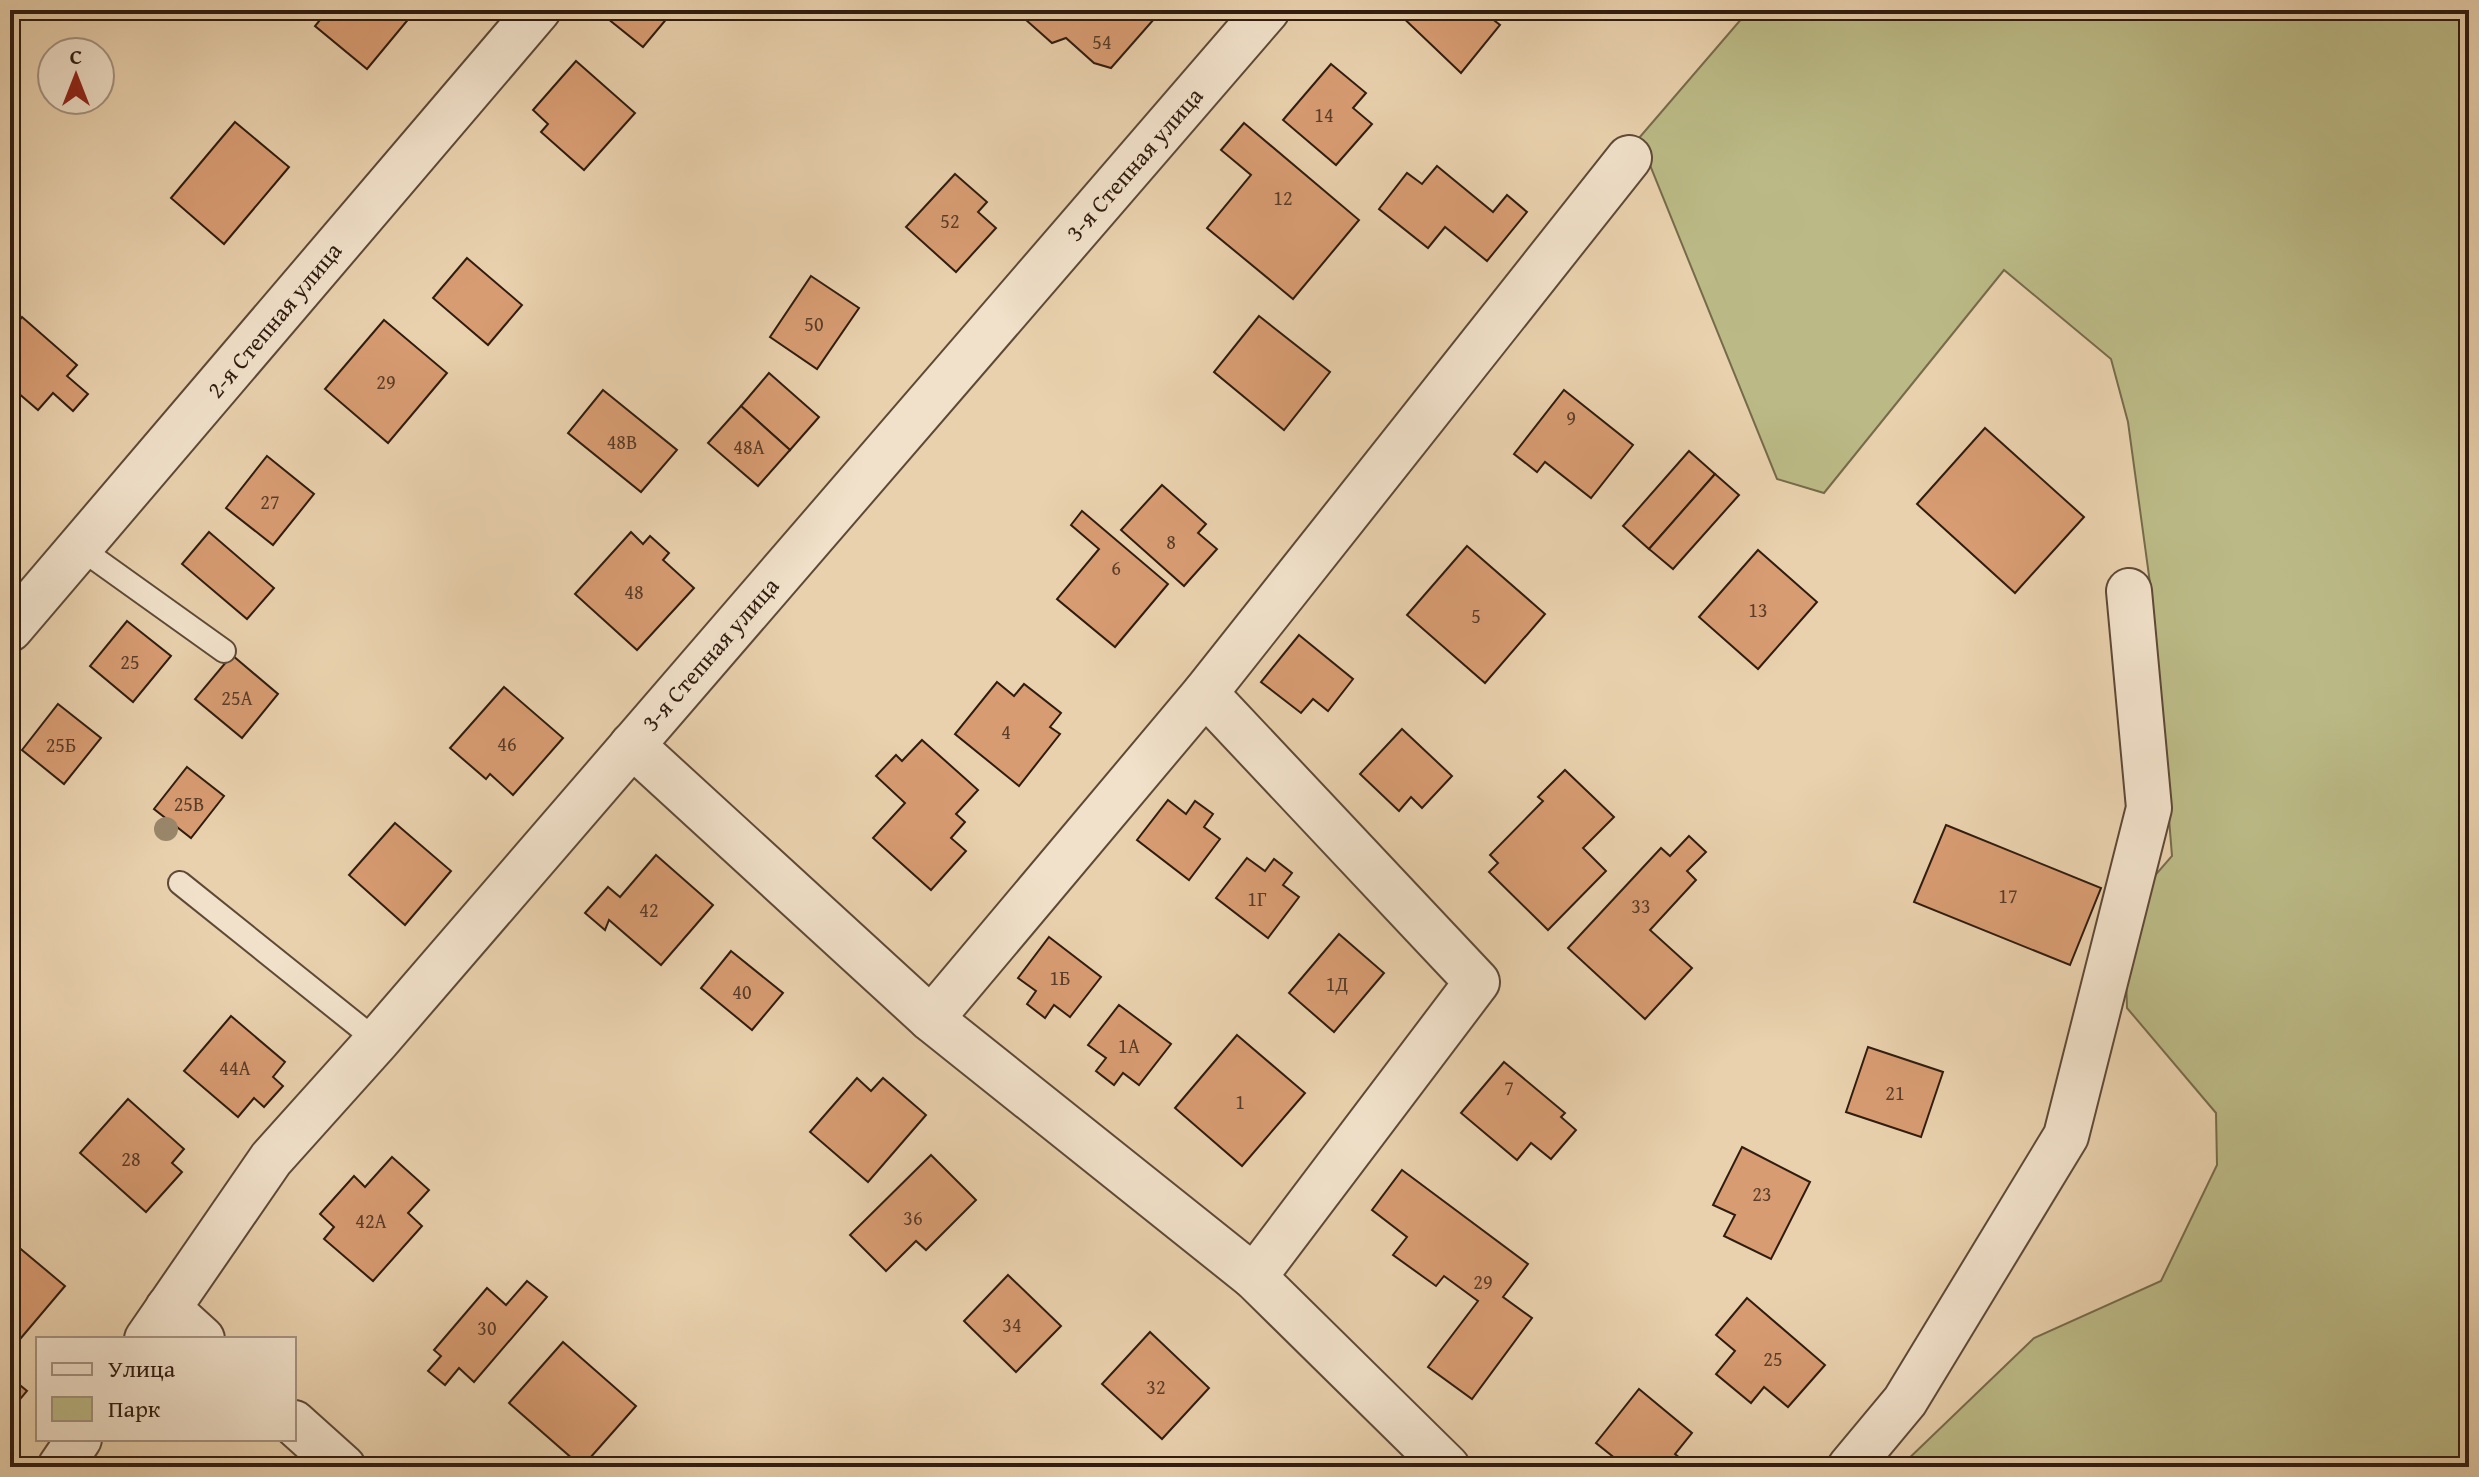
<svg xmlns="http://www.w3.org/2000/svg" width="2479" height="1477" viewBox="0 0 2479 1477" font-family="'Gentium Book Plus',serif">
	<style>
		.green { fill: #bbba86; stroke: #766b4b; stroke-width: 2 }
		.building { fill: #d89c72; stroke: #301c10; stroke-width: 2 }
		.lines { fill: none; stroke-linecap: round; stroke-linejoin: round }
		.service-casing { stroke: #5e4937; stroke-width: 26 }
		.minor-casing { stroke: #5e4937; stroke-width: 48 }
		.service { stroke: #f1e1ca; stroke-width: 22 }
		.minor { stroke: #f1e1ca; stroke-width: 44 }
		.tree { fill: #9a876a }
		.labels { text-anchor: middle; dominant-baseline: central; stroke-width: 6; stroke-linejoin: round; paint-order: stroke }
		.number-label { font-size: 20px; fill: #5a3c28 }
		.street-label { font-size: 24px; fill: #301c10; stroke: #f1e1ca }
	</style>
	<rect width="100%" height="100%" fill="#e9d1ad"/>
	<filter id="stains"><feTurbulence type="fractalNoise" baseFrequency=".0025" numOctaves="4"/><feColorMatrix values="0 0 0 0 .2 0 0 0 0 .09 0 0 0 0 .02 0 0 0 .5 -.17"/></filter>
	<radialGradient id="worn" r=".72"><stop offset=".6" stop-color="#630" stop-opacity="0"/><stop offset="1" stop-color="#630" stop-opacity=".3"/></radialGradient>
	<path class="green" d="M1749 10H2469V1467H1886L1902 1465 2034 1338 2161 1281 2217 1165 2216 1113 2127 1008 2124 911 2172 856 2150 583 2128 422 2111 359 2004 270 1824 493 1777 479 1639 138Z"/>
	<g class="building">
		<path d="M328 10H416L367 69 315 26Z"/>
		<path d="M597 10H674L643 47Z"/>
		<path d="M1035 10H1162L1111 68 1094 63 1066 38 1052 43 1026 20Z"/>
		<path d="M1395 10H1481L1500 25 1461 73Z"/>
		<path d="M576 61 635 113 584 170 541 132 548 124 533 110Z"/>
		<path d="M1331 64 1366 93 1353 108 1372 124 1336 165 1283 120Z"/>
		<path d="M235 122 289 167 224 244 171 198Z"/>
		<path d="M1244 123 1359 220 1293 299 1207 228 1251 175 1221 150Z"/>
		<path d="M1437 166 1493 212 1507 195 1527 212 1487 261 1445 227 1428 248 1379 209 1407 173 1422 184Z"/>
		<path d="M955 174 987 202 978 212 996 228 956 272 906 227Z"/>
		<path d="M467 258 522 305 488 345 433 298Z"/>
		<path d="M811 276 859 308 817 369 770 337Z"/>
		<path d="M1259 316 1330 372 1284 430 1214 372Z"/>
		<path d="M22 317 77 365 67 376 88 394 73 411 53 393 38 410 10 386V331Z"/>
		<path d="M384 320 447 373 388 443 325 389Z"/>
		<path d="M769 373 819 417 790 450 741 406Z"/>
		<path d="M603 390 677 450 641 492 568 433Z"/>
		<path d="M1564 390 1633 445 1591 498 1545 462 1537 472 1514 454Z"/>
		<path d="M741 406 790 450 758 486 708 443Z"/>
		<path d="M1985 428 2084 517 2015 593 1917 504Z"/>
		<path d="M1689 451 1715 474 1649 549 1623 526Z"/>
		<path d="M267 456 314 494 273 545 226 508Z"/>
		<path d="M1715 474 1739 495 1673 569 1649 549Z"/>
		<path d="M1162 485 1206 524 1198 533 1217 549 1184 586 1121 530Z"/>
		<path d="M1082 511 1168 584 1115 647 1057 599 1099 549 1071 525Z"/>
		<path d="M209 532 274 588 247 619 182 564Z"/>
		<path d="M631 532 643 544 650 536 669 553 663 560 694 588 637 650 575 594Z"/>
		<path d="M1467 546 1545 614 1485 683 1407 615Z"/>
		<path d="M1758 550 1817 602 1758 669 1699 617Z"/>
		<path d="M127 621 171 656 133 702 90 666Z"/>
		<path d="M1299 635 1353 679 1328 711 1313 699 1301 713 1261 682Z"/>
		<path d="M232 655 278 694 242 738 195 699Z"/>
		<path d="M997 682 1014 696 1024 684 1061 713 1050 727 1060 734 1019 786 955 734Z"/>
		<path d="M504 687 563 738 513 795 490 774 486 779 450 748Z"/>
		<path d="M58 704 101 738 64 784 22 750Z"/>
		<path d="M1402 729 1452 776 1422 808 1411 797 1399 811 1360 774Z"/>
		<path d="M922 740 978 790 956 814 965 822 951 838 966 851 931 890 873 838 905 803 876 776 896 755 902 761Z"/>
		<path d="M187 767 224 796 191 838 154 809Z"/>
		<path d="M1565 770 1614 817 1583 848 1606 871 1548 930 1489 872 1498 863 1490 855 1543 801 1538 797Z"/>
		<path d="M1168 800 1186 814 1195 801 1213 814 1204 827 1220 839 1189 880 1137 840Z"/>
		<path d="M395 823 451 871 405 925 349 875Z"/>
		<path d="M1946 825 2101 888 2070 965 1914 902Z"/>
		<path d="M1689 836 1706 852 1687 871 1696 880 1650 930 1692 968 1645 1019 1568 948 1661 848 1670 856Z"/>
		<path d="M656 855 713 905 661 965 609 920 605 930 585 913 608 887 620 897Z"/>
		<path d="M1247 858 1265 871 1274 859 1292 873 1283 885 1299 897 1268 938 1216 898Z"/>
		<path d="M1339 934 1384 973 1334 1032 1289 993Z"/>
		<path d="M1049 937 1101 977 1070 1017 1054 1005 1045 1018 1027 1004 1036 991 1018 978Z"/>
		<path d="M731 951 783 993 752 1030 701 988Z"/>
		<path d="M1119 1005 1171 1044 1139 1085 1123 1073 1114 1085 1096 1071 1106 1058 1088 1045Z"/>
		<path d="M231 1016 285 1062 273 1077 283 1086 264 1107 254 1098 238 1117 184 1071Z"/>
		<path d="M1237 1035 1305 1093 1242 1166 1175 1108Z"/>
		<path d="M1868 1047 1943 1072 1921 1137 1846 1112Z"/>
		<path d="M1504 1062 1565 1113 1561 1117 1576 1130 1551 1159 1531 1143 1517 1160 1461 1113Z"/>
		<path d="M857 1078 871 1091 883 1078 926 1115 868 1182 810 1132Z"/>
		<path d="M128 1099 184 1149 172 1163 182 1172 146 1212 80 1153Z"/>
		<path d="M1742 1147 1810 1182 1771 1259 1724 1236 1735 1215 1713 1205Z"/>
		<path d="M931 1155 976 1200 926 1250 916 1241 886 1271 850 1235Z"/>
		<path d="M392 1157 429 1190 408 1213 422 1226 373 1281 324 1239 334 1227 320 1214 354 1176 365 1187Z"/>
		<path d="M1402 1170 1528 1264 1503 1297 1532 1318 1472 1399 1428 1367 1478 1301 1444 1276 1436 1286 1393 1255 1407 1237 1372 1210Z"/>
		<path d="M10 1240 65 1286 10 1351Z"/>
		<path d="M1008 1275 1061 1326 1016 1372 964 1321Z"/>
		<path d="M527 1281 547 1297 474 1382 459 1368 445 1385 428 1371 441 1356 434 1350 487 1288 506 1305Z"/>
		<path d="M1747 1298 1825 1365 1788 1407 1764 1387 1751 1403 1716 1374 1735 1351 1716 1335Z"/>
		<path d="M1150 1332 1209 1388 1162 1439 1102 1384Z"/>
		<path d="M563 1342 636 1406 582 1467 509 1403Z"/>
		<path d="M10 1377 27 1391 10 1411Z"/>
		<path d="M1639 1389 1692 1433 1675 1454 1691 1467H1626L1596 1443Z"/>
		<path d="M650 1458 660 1467H642Z"/>
	</g>
	<g class="lines">
		<g class="service-casing">
			<g id="service">
				<path d="M80 548 224 651"/>
				<path d="M180 883 377 1041"/>
			</g>
		</g>
		<g class="minor-casing">
			<g id="minor">
				<path d="M10 629 538 10"/>
				<path d="M1205 693 1477 982 1254 1277"/>
				<path d="M632 745 931 1019 1254 1277 1447 1467"/>
				<path d="M931 1019 1205 693 1629 158"/>
				<path d="M168 1308 202 1339"/>
				<path d="M147 1339 271 1159 377 1041 1267 10"/>
				<path d="M294 1423 343 1467"/>
				<path d="M60 1467 79 1439"/>
				<path d="M1850 1467 1905 1401 2066 1136 2149 808 2129 591"/>
			</g>
		</g>
		<use href="#service" class="service"/>
		<use href="#minor" class="minor"/>
	</g>
	<circle class="tree" cx="166" cy="829" r="12"/>
	<g class="labels">
		<g class="number-label">
			<text x="1102" y="41">54</text>
			<text x="1324" y="114">14</text>
			<text x="1283" y="197">12</text>
			<text x="950" y="220">52</text>
			<text x="814" y="323">50</text>
			<text x="386" y="381">29</text>
			<text x="1571" y="417">9</text>
			<text x="622" y="441">48В</text>
			<text x="749" y="446">48А</text>
			<text x="270" y="501">27</text>
			<text x="1171" y="541">8</text>
			<text x="1116" y="567">6</text>
			<text x="634" y="591">48</text>
			<text x="1758" y="609">13</text>
			<text x="1476" y="615">5</text>
			<text x="130" y="661">25</text>
			<text x="237" y="697">25А</text>
			<text x="1006" y="731">4</text>
			<text x="507" y="743">46</text>
			<text x="61" y="744">25Б</text>
			<text x="189" y="803">25В</text>
			<text x="2008" y="895">17</text>
			<text x="1257" y="898">1Г</text>
			<text x="1641" y="905">33</text>
			<text x="649" y="909">42</text>
			<text x="1060" y="977">1Б</text>
			<text x="1337" y="983">1Д</text>
			<text x="742" y="991">40</text>
			<text x="1129" y="1045">1А</text>
			<text x="235" y="1067">44А</text>
			<text x="1509" y="1087">7</text>
			<text x="1895" y="1092">21</text>
			<text x="1240" y="1101">1</text>
			<text x="131" y="1158">28</text>
			<text x="1762" y="1193">23</text>
			<text x="913" y="1217">36</text>
			<text x="371" y="1220">42А</text>
			<text x="1483" y="1281">29</text>
			<text x="1012" y="1324">34</text>
			<text x="487" y="1327">30</text>
			<text x="1773" y="1358">25</text>
			<text x="1156" y="1386">32</text>
		</g>
		<g class="street-label">
			<text transform="translate(1134 164) rotate(-49)">3-я Степная улица</text>
			<text transform="translate(274 320) rotate(-50)">2-я Степная улица</text>
			<text transform="translate(710 654) rotate(-49)">3-я Степная улица</text>
		</g>
	</g>
	<rect width="2479" height="1477" fill="none" stroke="#e9d1ad" stroke-width="40"/>
	<rect x="12" y="12" width="2455" height="1453" fill="none" stroke="#301c10" stroke-width="4"/>
	<rect x="20" y="20" width="2439" height="1437" fill="none" stroke="#301c10" stroke-width="2"/>
	<rect x="36" y="1337" width="260" height="104" fill="#f1e1ca" stroke="#a49280" stroke-width="2"/>
	<rect x="52" y="1363" width="40" height="12" fill="#f1e1ca" stroke="#a49280" stroke-width="2"/>
	<text x="108" y="1377" font-size="24" fill="#301c10">Улица</text>
	<rect x="52" y="1397" width="40" height="24" fill="#bbba86" stroke="#a49280" stroke-width="2"/>
	<text x="108" y="1417" font-size="24" fill="#301c10">Парк</text>
	<g transform="translate(76 76)"><circle r="38" fill="#f1e1ca" stroke="#a49280" stroke-width="2"/>
	<path d="M0-6L14 30L0 20L-14 30Z" fill="#8f2418"/>
	<text y="-12" font-size="22" font-weight="bold" text-anchor="middle" fill="#301c10">С</text>
	</g>
	<rect width="100%" height="100%" filter="url(#stains)"/>
	<rect width="100%" height="100%" fill="url(#worn)"/>
</svg>
